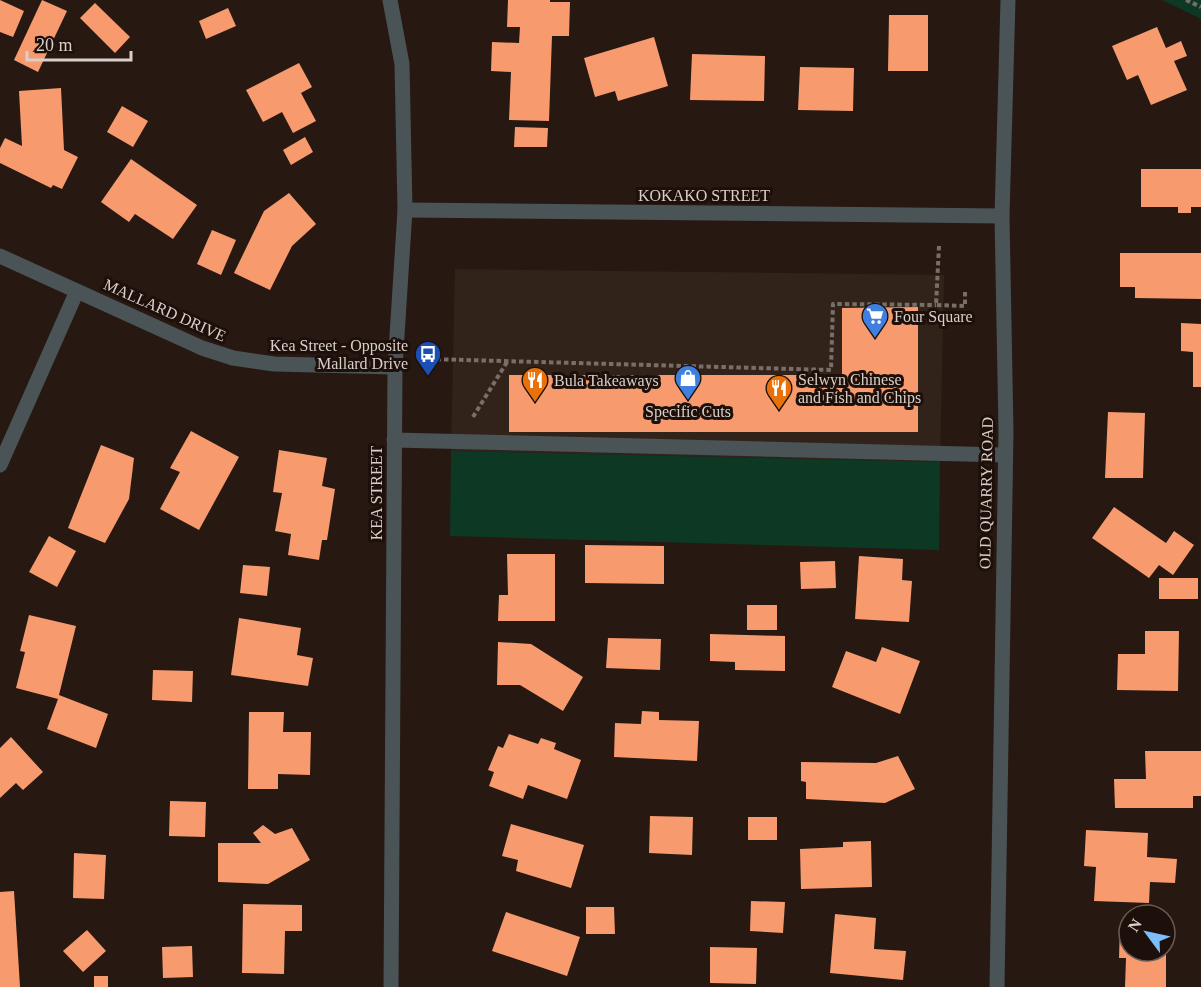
<svg xmlns="http://www.w3.org/2000/svg" width="1201" height="987" viewBox="0 0 1201 987" font-family="'Times New Roman',serif">
	<style>
		.commercial { fill: #32231a }
		.green { fill: #0c3824 }
		.building { fill: #f79b6e }
		.lines { fill: none; stroke-linecap: round; stroke-linejoin: round }
		.path { stroke: #7a6e68; stroke-width: 4; stroke-dasharray: 4.5 3; stroke-linecap: butt }
		.minor { stroke: #4a5356; stroke-width: 15 }
		.labels { text-anchor: middle; dominant-baseline: central; stroke-width: 6; stroke-linejoin: round; paint-order: stroke }
		.street-label { font-size: 16px; fill: #d9cfca; stroke: #1d0f09 }
		.poi-label { font-size: 16px; fill: #d9cfca; stroke: #1d0f09; text-anchor: start }
	</style>
	<rect width="100%" height="100%" fill="#271812"/>
	<path class="commercial" d="M455 269 944 275 940 462 451 451Z"/>
	<g class="green">
		<path d="M1162 0H1201V19Z"/>
		<path d="M451 451 940 462 939 550 450 536Z"/>
	</g>
	<g class="building">
		<path d="M0 0 24 11 13 37 0 32Z"/>
		<path d="M42 0 67 11 38 72 14 60Z"/>
		<path d="M508 0H550V2H570L569 36H552L549 121 509 120 511 72 491 71 492 42 519 43 520 27H507Z"/>
		<path d="M95 3 130 37 115 53 80 18Z"/>
		<path d="M228 8 236 26 206 39 199 21Z"/>
		<path d="M889 15H928V71H888Z"/>
		<path d="M1157 27 1166 48 1181 41 1187 56 1174 61 1187 90 1151 105 1138 75 1127 80 1112 46Z"/>
		<path d="M654 37 668 86 618 101 615 91 595 97 584 58Z"/>
		<path d="M692 54 765 56 764 101 690 100Z"/>
		<path d="M299 63 312 87 301 93 316 121 293 133 282 112 263 122 246 90Z"/>
		<path d="M800 67 854 68 853 111 798 110Z"/>
		<path d="M61 88 64 150 78 157 62 189 53 185 51 188 0 163V148L5 138 22 146 19 91Z"/>
		<path d="M122 106 148 121 133 147 107 132Z"/>
		<path d="M515 127 548 128 547 147H514Z"/>
		<path d="M305 137 313 152 291 165 283 150Z"/>
		<path d="M131 159 197 205 173 239 135 214 129 222 101 202Z"/>
		<path d="M1141 169H1201V207H1191V213H1178V207H1141Z"/>
		<path d="M289 193 316 224 292 246 270 290 234 273 264 211Z"/>
		<path d="M212 230 236 240 221 275 197 264Z"/>
		<path d="M1120 253H1201V299L1135 298V287H1120Z"/>
		<path d="M918 307V432H509V375H842V308Z"/>
		<path d="M1181 323 1201 324V387H1193V352L1181 351Z"/>
		<path d="M1108 412 1145 413 1143 478H1105Z"/>
		<path d="M191 431 239 457 199 530 160 509 180 472 170 468Z"/>
		<path d="M101 445 134 458 129 499 105 543 68 528Z"/>
		<path d="M279 450 327 458 322 486 335 489 327 540H322L319 560 288 555 291 534 275 531 282 493 273 492Z"/>
		<path d="M1114 507 1166 543 1174 531 1194 545 1173 575 1159 565 1149 578 1092 538Z"/>
		<path d="M49 536 76 551 57 587 29 572Z"/>
		<path d="M585 545 664 546V584L585 583Z"/>
		<path d="M507 554H555V621H498L499 595H508Z"/>
		<path d="M859 556 903 559 902 580 912 581 909 622 855 619Z"/>
		<path d="M835 561 836 588 801 589 800 562Z"/>
		<path d="M243 565 270 567 267 596 240 593Z"/>
		<rect x="1159" y="578" width="39" height="21"/>
		<rect x="747" y="605" width="30" height="25"/>
		<path d="M29 615 76 626 59 695 108 714 96 748 47 729 58 699 16 688 25 652 20 651Z"/>
		<path d="M239 618 301 628 297 655 313 658 308 686 231 675Z"/>
		<path d="M1145 631H1179L1178 691 1117 690 1118 654H1145Z"/>
		<path d="M710 634 785 636V671L735 670V662L710 661Z"/>
		<path d="M608 638 661 639 660 670 606 668Z"/>
		<path d="M498 642 531 644 583 677 563 711 520 685H497Z"/>
		<path d="M882 647 920 661 900 714 832 687 846 651 876 662Z"/>
		<path d="M153 670 193 671 192 702 152 700Z"/>
		<path d="M642 711 659 712V720L699 721 697 761 614 757 615 723 641 724Z"/>
		<path d="M249 712H284L283 732H311L310 775 278 774V789H248Z"/>
		<path d="M509 734 538 744 541 738 556 743 554 749 581 760 567 799 528 785 523 799 489 786 494 772 488 770 498 746 503 748Z"/>
		<path d="M11 737 43 772 23 790 16 783 0 798V748Z"/>
		<path d="M1145 751H1201V796H1193V808H1115L1114 779H1146Z"/>
		<path d="M898 756 915 789 885 803 806 799V782L801 781V762L876 763Z"/>
		<path d="M170 801 206 802 205 837 169 836Z"/>
		<path d="M650 816 693 817 692 855 649 853Z"/>
		<rect x="748" y="817" width="29" height="23"/>
		<path d="M511 824 584 845 571 888 516 871 518 860 502 856Z"/>
		<path d="M263 825 275 834 292 828 310 860 268 884 218 882V843H261L253 833Z"/>
		<path d="M1086 830 1148 833 1147 857 1177 859 1175 883 1150 882 1149 903 1094 901 1096 867 1084 866Z"/>
		<path d="M871 841 872 887 801 889 800 849 843 847V842Z"/>
		<path d="M74 853 106 855 104 899 73 898Z"/>
		<path d="M14 891 20 987H0V892Z"/>
		<path d="M751 901 785 902 783 933 750 931Z"/>
		<path d="M243 904 302 905V931H285L284 974 242 973Z"/>
		<path d="M586 907H614L615 934H586Z"/>
		<path d="M506 912 580 937 567 976 492 951Z"/>
		<path d="M835 914 876 918 874 949 906 951 903 980 830 973Z"/>
		<path d="M1120 926 1129 927V951H1166V987H1125L1126 958H1119Z"/>
		<path d="M87 930 106 951 83 972 63 951Z"/>
		<path d="M192 946 193 977 163 978 162 947Z"/>
		<path d="M710 947 757 948 756 984 710 983Z"/>
		<rect x="94" y="976" width="14" height="11"/>
	</g>
	<g class="lines">
		<g class="path">
			<path d="M1186 0 1201 7"/>
			<path d="M939 246 936 305 965 306V289"/>
			<path d="M429 359 831 370 833 304 936 305"/>
			<path d="M473 417 507 362"/>
		</g>
		<g class="minor">
			<path d="M390 0 402 64 405 210 395 367 391 987"/>
			<path d="M405 210 1002 216"/>
			<path d="M0 256 202 348 233 358 274 364 395 367"/>
			<path d="M394 440 1005 455"/>
			<path d="M0 465 77 291"/>
			<path d="M997 987 1006 432 1002 216 1008 0"/>
		</g>
	</g>
	<defs>
		<g id="supermarket-pin" transform="scale(1.35)"><path d="M0 17L-7.5 6A9.5 9.5 0 1 1 7.5 6Z" fill="#3f7fe0" stroke="#1d0f09"/><path d="M-6-5.5h2.5l.6 2H6L4.5 2H-2.5L-4.4-4H-6ZM-1.5 3.2a1.3 1.3 0 1 0 .1 0ZM3 3.2a1.3 1.3 0 1 0 .1 0Z" fill="#fff"/></g>
		<g id="bus-pin" transform="scale(1.35)"><path d="M0 17L-7.5 6A9.5 9.5 0 1 1 7.5 6Z" fill="#1a4fb4" stroke="#1d0f09"/><path d="M-5-6H5V4H4V6H2V4H-2V6H-4V4H-5ZM-3.5-4V0h7V-4ZM-3.5 1.2v1.5H-2V1.2ZM2 1.2v1.5H3.5V1.2Z" fill="#fff"/></g>
		<g id="shop-pin" transform="scale(1.35)"><path d="M0 17L-7.5 6A9.5 9.5 0 1 1 7.5 6Z" fill="#3f7fe0" stroke="#1d0f09"/><path d="M-5-2.5h2.3a2.7 3.5 0 0 1 5.4 0H5L5.5 6h-11ZM-1.5-2.5h3a1.5 2.3 0 0 0-3 0Z" fill="#fff"/></g>
		<g id="restaurant-pin" transform="scale(1.35)"><path d="M0 17L-7.5 6A9.5 9.5 0 1 1 7.5 6Z" fill="#e8710a" stroke="#1d0f09"/><path d="M-5-6h1v4h1v-4h1v4h1v-4h1v5L-1.5 .5V6h-2V.5L-5-1ZM5-6V6H3V1.5H1.5Q1.5-4 5-6Z" fill="#fff"/></g>
	</defs>
	<g fill-rule="evenodd">
		<use href="#supermarket-pin" x="875" y="316"/>
		<use href="#bus-pin" x="428" y="354"/>
		<use href="#shop-pin" x="688" y="378"/>
		<use href="#restaurant-pin" x="535" y="380"/>
		<use href="#restaurant-pin" x="779" y="388"/>
	</g>
	<g class="labels">
		<g class="street-label">
			<text x="704" y="195">KOKAKO STREET</text>
			<text transform="translate(165 310) rotate(24)">MALLARD DRIVE</text>
			<text transform="translate(376 493) rotate(-90)">KEA STREET</text>
			<text transform="translate(986 493) rotate(-89)">OLD QUARRY ROAD</text>
		</g>
		<g class="poi-label">
			<text x="894" y="316">Four Square</text>
			<text x="408" y="345" text-anchor="end">Kea Street - Opposite<tspan x="408" dy="18">Mallard Drive</tspan></text>
			<text x="798" y="379">Selwyn Chinese<tspan x="798" dy="18">and Fish and Chips</tspan></text>
			<text x="554" y="380">Bula Takeaways</text>
			<text x="688" y="411" text-anchor="middle">Specific Cuts</text>
		</g>
	</g>
	<g transform="translate(1147 933) rotate(303)"><circle r="28" fill="#1d0f09" stroke="#685c56" stroke-width="1.5"/>
	<path d="M0-4.5L10 22L0 15L-10 22Z" fill="#7cbef9"/>
	<text y="-9" font-size="16" font-weight="bold" text-anchor="middle" fill="#d9cfca">N</text>
	</g>
	<path d="M27 51v9h104v-9" fill="none" stroke="#d9cfca" stroke-width="3"/>
	<text x="36" y="51" font-size="18" fill="#d9cfca" stroke="#1d0f09" stroke-width="4.5" paint-order="stroke">20 m</text>
</svg>
